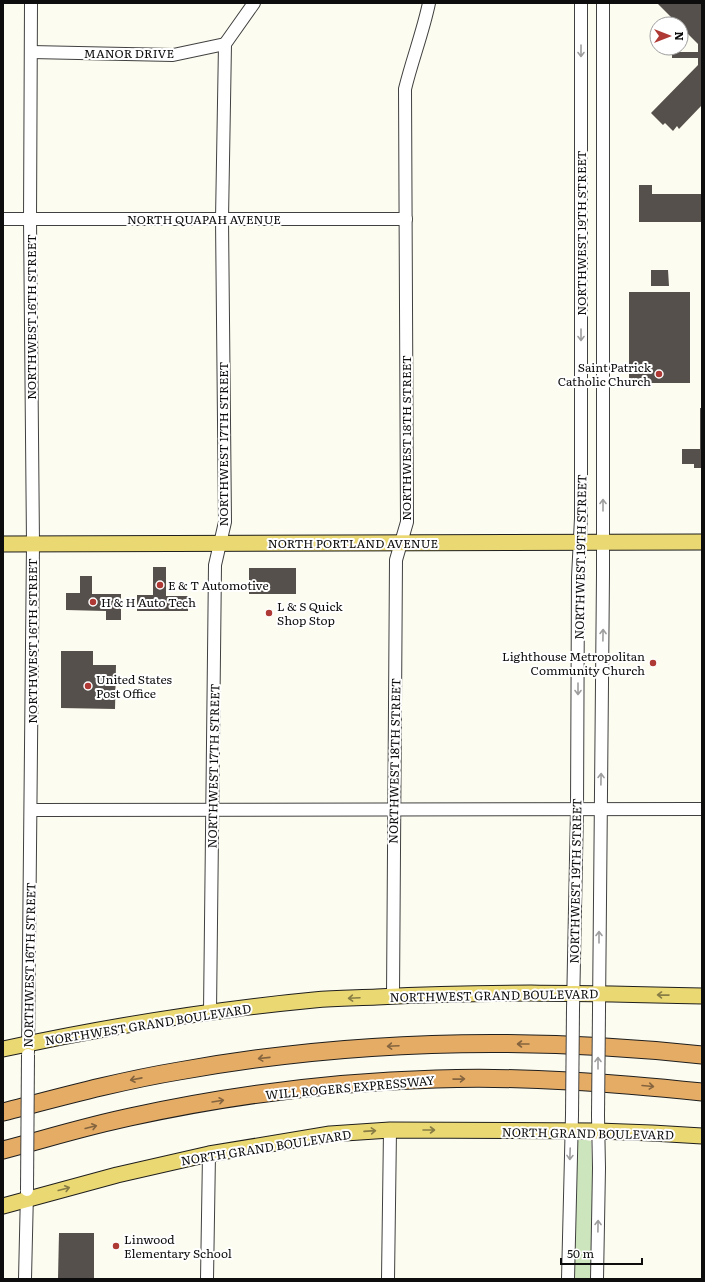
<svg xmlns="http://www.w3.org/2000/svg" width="705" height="1282" viewBox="0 0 705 1282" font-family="Literata,serif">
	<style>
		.green { fill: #cde5bc }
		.building { fill: #55504b }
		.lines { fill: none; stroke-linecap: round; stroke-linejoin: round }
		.minor-casing { stroke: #404040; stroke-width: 14 }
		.major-casing { stroke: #1e1e1e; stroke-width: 17 }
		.highway-casing { stroke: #1e1e1e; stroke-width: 19 }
		.minor { stroke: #fff; stroke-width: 12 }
		.major { stroke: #ead873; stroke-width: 15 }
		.highway { stroke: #e5ac66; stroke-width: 17 }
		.minor-bridge-casing { stroke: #404040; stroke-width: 14; stroke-linecap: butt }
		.minor-bridge { stroke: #fff; stroke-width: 12 }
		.oneway { stroke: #9e9e9e }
		.oneway2 { stroke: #877d45 }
		.oneway3 { stroke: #84643e }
		.poi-dot { fill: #af3934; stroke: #fff; stroke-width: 1.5 }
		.labels { text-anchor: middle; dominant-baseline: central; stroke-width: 4; stroke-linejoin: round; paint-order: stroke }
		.street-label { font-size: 12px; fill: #0d0d0d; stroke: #fff }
		.poi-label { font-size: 12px; fill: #0d0d0d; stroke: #fff; text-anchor: start }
	</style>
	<rect width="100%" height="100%" fill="#fdfcf0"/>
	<path class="green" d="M580 1139 591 1141 593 1193 592 1279H573L574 1194 578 1141Z"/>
	<g class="building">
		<path d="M657 3H701L702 4V105L679 129 677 126 673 131 665 123 663 125 651 113 698 65V58H672V52H698V44L681 27V24H678Z"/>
		<path d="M639 185H652V194H702V222H639Z"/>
		<path d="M651 270H668L669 286H651Z"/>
		<rect x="629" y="292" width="61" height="91"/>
		<path d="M700 408H702V468H694V464H682V449H700Z"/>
		<path d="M153 567H166V596H188V611H137V595H153Z"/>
		<rect x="249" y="568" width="47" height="26"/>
		<path d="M80 576H92V594H121V620H106V611L66 610V593H80Z"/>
		<path d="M61 651H93V665H116L115 709 61 708Z"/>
		<path d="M59 1233H94V1279H58Z"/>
	</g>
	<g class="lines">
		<g class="minor-casing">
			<g id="minor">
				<path d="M31 52 173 55 225 44"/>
				<path d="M3 219H406"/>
				<path d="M31 810 702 809"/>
				<path d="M393 996 396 560 407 522 405 89C412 60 423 32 429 3"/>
				<path d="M573 1009 577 809 578 577 581 518V3"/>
				<path d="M599 1010 603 574V3"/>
				<path d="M210 1012 215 565 225 522 222 219 225 44 254 3"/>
				<path d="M28 1052 33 544 30 219 31 3"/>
				<path d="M25 1279 27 1192"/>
				<path d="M207 1279 209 1154"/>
				<path d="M388 1279 390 1130"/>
				<path d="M568 1279 572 1115"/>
				<path d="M597 1279 599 1168 598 1116"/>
			</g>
		</g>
		<g class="major-casing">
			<g id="major">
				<path d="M3 544 702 542"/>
				<path d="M3 1049C105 1027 209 1010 314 1000 335 998 356 998 377 997 485 991 594 993 702 996"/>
				<path d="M3 1206 117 1175 209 1154 330 1134 390 1130 598 1131 652 1133 702 1136"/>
			</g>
		</g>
		<g class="highway-casing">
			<g id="highway">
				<path d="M3 1112C61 1097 119 1081 179 1071 351 1040 528 1036 702 1055"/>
				<path d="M3 1150C45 1139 87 1126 130 1117 230 1095 334 1082 436 1079 525 1076 613 1083 702 1092"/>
			</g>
		</g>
		<use href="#minor" class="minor"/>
		<use href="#major" class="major"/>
		<use href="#highway" class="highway"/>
		<g class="minor-bridge-casing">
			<g id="minor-bridge">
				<path d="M572 1115 573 1009"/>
				<path d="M598 1116 599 1010"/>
				<path d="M27 1190 28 1055"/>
			</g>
		</g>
		<use href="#minor-bridge" class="minor-bridge"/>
	</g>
	<defs><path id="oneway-shaft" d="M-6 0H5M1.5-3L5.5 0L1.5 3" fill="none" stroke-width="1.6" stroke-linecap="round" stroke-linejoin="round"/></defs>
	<g class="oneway">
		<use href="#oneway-shaft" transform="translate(581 51) rotate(90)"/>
		<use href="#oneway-shaft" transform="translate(581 335) rotate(90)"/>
		<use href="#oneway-shaft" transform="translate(603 505) rotate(-90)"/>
		<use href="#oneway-shaft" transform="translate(603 635) rotate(-89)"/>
		<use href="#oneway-shaft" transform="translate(578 689) rotate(90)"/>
		<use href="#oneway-shaft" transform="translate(601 779) rotate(-89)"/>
		<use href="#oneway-shaft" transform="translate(599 937) rotate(-90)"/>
		<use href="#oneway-shaft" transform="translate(598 1063) rotate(-90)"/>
		<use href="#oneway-shaft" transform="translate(570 1154) rotate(92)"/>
		<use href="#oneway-shaft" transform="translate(598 1226) rotate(-89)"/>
	</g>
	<g class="oneway2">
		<use href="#oneway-shaft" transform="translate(663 995) rotate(-179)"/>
		<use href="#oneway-shaft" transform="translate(354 998) rotate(177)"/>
		<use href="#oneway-shaft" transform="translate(429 1130)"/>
		<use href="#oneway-shaft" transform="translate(370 1131) rotate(-4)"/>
		<use href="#oneway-shaft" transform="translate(64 1189) rotate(-15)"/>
	</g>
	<g class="oneway3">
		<use href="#oneway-shaft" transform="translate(523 1044) rotate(-180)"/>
		<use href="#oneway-shaft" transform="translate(393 1046) rotate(177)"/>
		<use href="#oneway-shaft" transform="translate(264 1058) rotate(174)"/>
		<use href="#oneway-shaft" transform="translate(136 1079) rotate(169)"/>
		<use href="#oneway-shaft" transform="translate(459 1079) rotate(-1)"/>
		<use href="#oneway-shaft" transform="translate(648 1086) rotate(5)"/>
		<use href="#oneway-shaft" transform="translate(218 1101) rotate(-9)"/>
		<use href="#oneway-shaft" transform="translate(91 1127) rotate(-14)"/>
	</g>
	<g class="poi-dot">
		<circle cx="659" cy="374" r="4"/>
		<circle cx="160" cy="585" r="4"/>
		<circle cx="93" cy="602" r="4"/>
		<circle cx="269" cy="613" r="4"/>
		<circle cx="653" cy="663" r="4"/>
		<circle cx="88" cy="686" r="4"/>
		<circle cx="116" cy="1246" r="4"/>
	</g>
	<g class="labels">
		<g class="street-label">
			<text x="129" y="53">MANOR DRIVE</text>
			<text x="204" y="219">NORTH QUAPAH AVENUE</text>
			<text transform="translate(581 233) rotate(-90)">NORTHWEST 19TH STREET</text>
			<text transform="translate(31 317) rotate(-90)">NORTHWEST 16TH STREET</text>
			<text transform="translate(406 438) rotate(-90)">NORTHWEST 18TH STREET</text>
			<text transform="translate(223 444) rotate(-90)">NORTHWEST 17TH STREET</text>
			<text x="353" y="543">NORTH PORTLAND AVENUE</text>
			<text transform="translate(580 557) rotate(-89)">NORTHWEST 19TH STREET</text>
			<text transform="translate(32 641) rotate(-90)">NORTHWEST 16TH STREET</text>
			<text transform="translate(394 761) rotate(-89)">NORTHWEST 18TH STREET</text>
			<text transform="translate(213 766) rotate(-89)">NORTHWEST 17TH STREET</text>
			<text transform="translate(575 881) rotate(-89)">NORTHWEST 19TH STREET</text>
			<text transform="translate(29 965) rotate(-89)">NORTHWEST 16TH STREET</text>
			<text transform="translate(494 995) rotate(-1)">NORTHWEST GRAND BOULEVARD</text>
			<text transform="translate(148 1024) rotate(-9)">NORTHWEST GRAND BOULEVARD</text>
			<text transform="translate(350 1087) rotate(-5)">WILL ROGERS EXPRESSWAY</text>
			<text transform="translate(588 1133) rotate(1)">NORTH GRAND BOULEVARD</text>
			<text transform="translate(266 1147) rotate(-9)">NORTH GRAND BOULEVARD</text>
		</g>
		<g class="poi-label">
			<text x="651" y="367" text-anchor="end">Saint Patrick<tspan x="651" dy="14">Catholic Church</tspan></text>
			<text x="168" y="585">E &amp; T Automotive</text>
			<text x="101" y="602">H &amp; H Auto Tech</text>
			<text x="277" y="606">L &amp; S Quick<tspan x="277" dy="14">Shop Stop</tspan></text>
			<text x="645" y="656" text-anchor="end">Lighthouse Metropolitan<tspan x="645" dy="14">Community Church</tspan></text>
			<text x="96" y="679">United States<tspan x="96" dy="14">Post Office</tspan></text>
			<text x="124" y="1239">Linwood<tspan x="124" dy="14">Elementary School</tspan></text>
		</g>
	</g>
	<rect width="705" height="1282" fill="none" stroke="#0d0d0d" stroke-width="8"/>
	<g transform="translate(669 36) rotate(90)"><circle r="19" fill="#ffffff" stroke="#9e9e9e"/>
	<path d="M0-3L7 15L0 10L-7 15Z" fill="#af3934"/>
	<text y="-6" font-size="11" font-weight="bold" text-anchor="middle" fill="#0d0d0d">N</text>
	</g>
	<path d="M561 1258v6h81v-6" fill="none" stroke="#0d0d0d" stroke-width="2"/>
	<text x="567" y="1258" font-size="12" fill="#0d0d0d" stroke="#ffffff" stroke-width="3" paint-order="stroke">50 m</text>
</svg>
